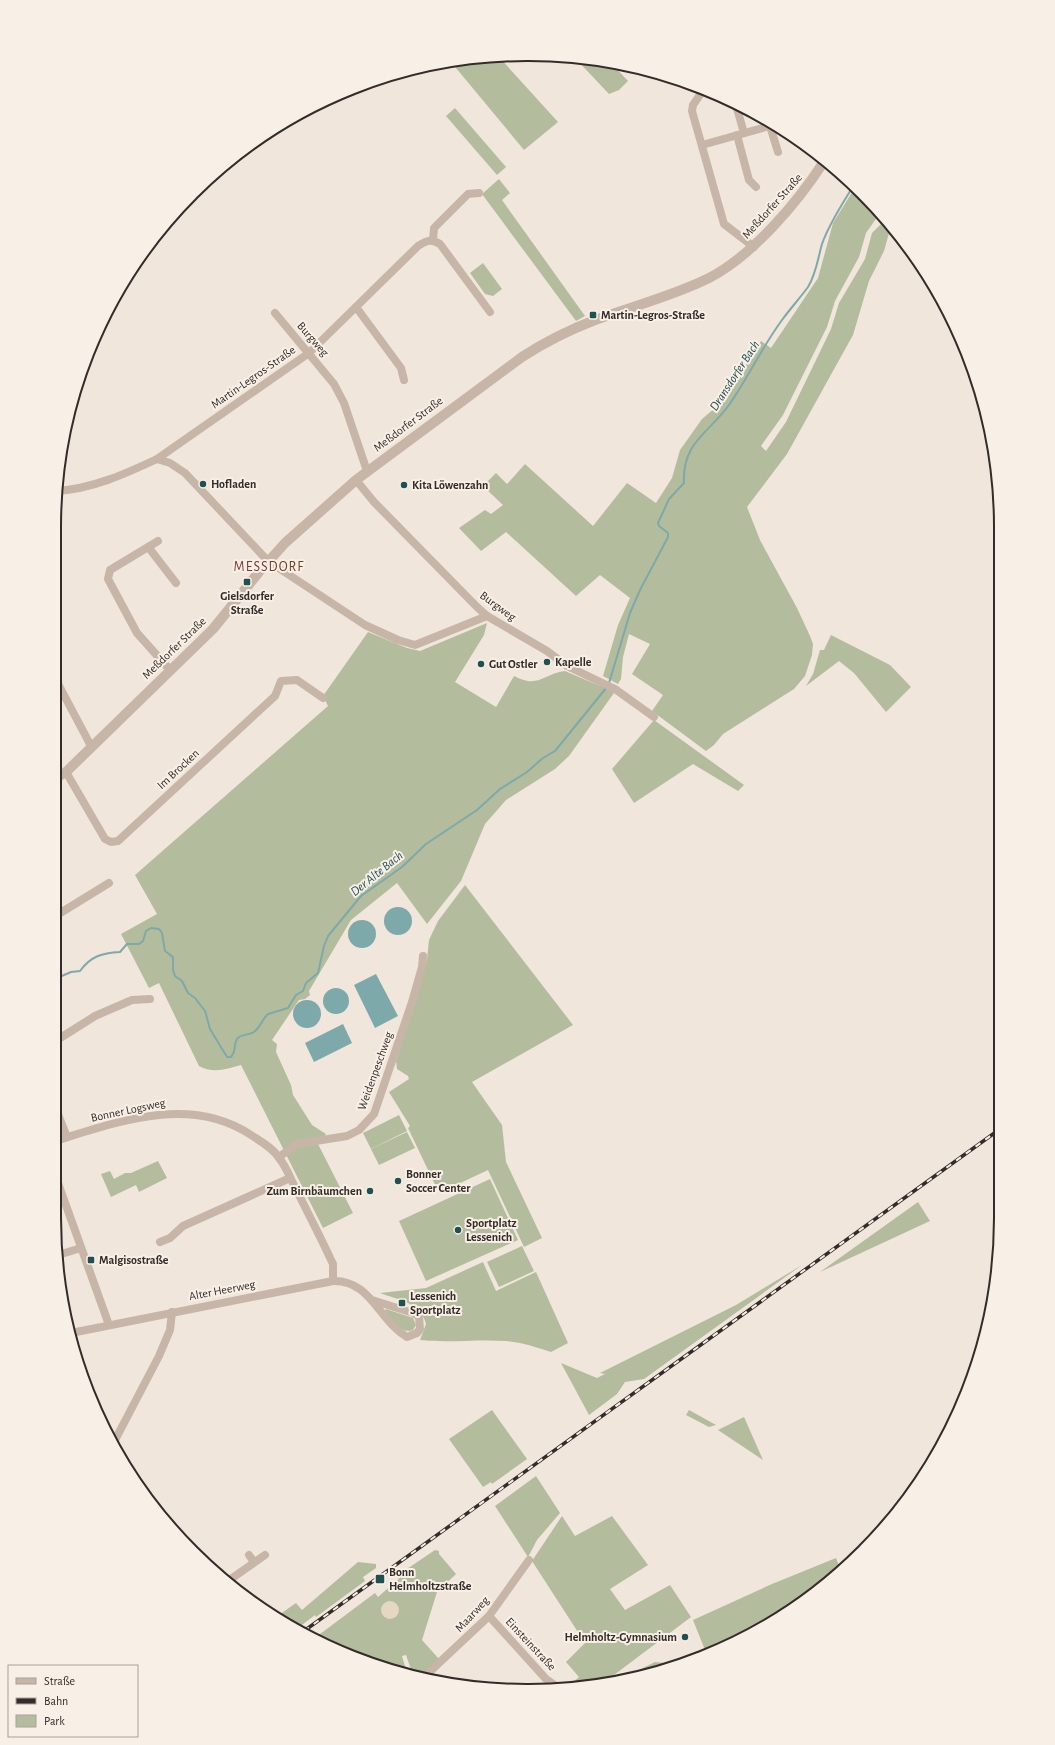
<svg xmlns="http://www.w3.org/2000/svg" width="1055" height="1745" viewBox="0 0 1055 1745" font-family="'Alegreya Sans',sans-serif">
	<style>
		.green { fill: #b3bd9d }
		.plaza { fill: #e6d6c4 }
		.water { fill: #7da9aa }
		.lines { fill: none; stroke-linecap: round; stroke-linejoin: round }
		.stream { stroke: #7da9aa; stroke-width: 2 }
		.minor { stroke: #c7b6a8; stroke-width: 8 }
		.tertiary { stroke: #c7b6a8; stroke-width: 10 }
		.rail-casing { stroke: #342c28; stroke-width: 3.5 }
		.rail { stroke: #f8f0e7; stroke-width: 2; stroke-dasharray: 6; stroke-linecap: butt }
		.poi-dot { fill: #215052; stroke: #f8f0e7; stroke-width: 1.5 }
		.labels { text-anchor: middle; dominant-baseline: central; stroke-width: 4; stroke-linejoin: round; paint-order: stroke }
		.street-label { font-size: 12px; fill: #342c28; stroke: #f8f0e7 }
		.poi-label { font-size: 12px; font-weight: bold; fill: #342c28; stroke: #f8f0e7; text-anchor: start }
		.water-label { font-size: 13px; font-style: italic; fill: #215052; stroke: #f8f0e7 }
		.quarter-label { font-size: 14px; letter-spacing: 1px; fill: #7c3a28; stroke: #f8f0e7 }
		.rim { fill: none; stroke: #342c28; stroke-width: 2 }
	</style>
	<rect width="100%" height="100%" fill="#f0e6dc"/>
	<g class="green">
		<path d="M499 57 558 122 524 150 451 62Z"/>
		<path d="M576 59 610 62 628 81 619 90 609 94Z"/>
		<path d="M455 108 506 167 497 175 446 116Z"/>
		<path d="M499 179 510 193 502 200 585 316 576 321 482 194Z"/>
		<path d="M854 189 880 213 866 233 859 257 835 301 827 327 783 415 761 446 766 451 786 422 831 329 839 303 865 259 872 233 886 219 891 226 884 251 869 281 853 335 787 454 747 507 760 540 797 608 810 636 813 644 812 655 805 676 794 689 723 734 714 745 706 751 652 711 663 695 632 674 650 644 629 634 623 657 621 679 618 684 603 676 618 625 630 598 600 575 576 596 506 532 481 551 459 528 485 510 491 514 503 505 483 486 496 473 507 484 525 464 593 526 627 483 656 503 672 478 680 450 702 419 722 402 761 341 771 348 818 278 833 223Z"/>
		<path d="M483 263 502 289 493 296 485 294 470 273Z"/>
		<path d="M487 623 484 635 455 682 496 707 514 676C539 689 542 674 565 671L600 686 601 683 614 693 569 756 555 769 506 800 485 824 461 881 427 924 397 883 351 920 309 991 310 995 305 999 299 1000 272 1040 277 1044 276 1052 291 1085 293 1095 312 1125 326 1134 318 1144 353 1213 323 1228 241 1065C227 1069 213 1074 199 1066L159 983 149 988 121 934 157 914 135 875 328 706 323 696 368 632 407 648 420 651Z"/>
		<path d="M831 635 890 665 911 687 886 712 854 673 839 661 806 686 813 674 820 650H824Z"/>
		<path d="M654 720 744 785 738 791 693 764 634 803 612 769Z"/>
		<path d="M465 885 573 1025 472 1082 502 1125 506 1162 542 1238 524 1247 488 1170 439 1193 408 1128 410 1126 389 1092 409 1079 408 1076 397 1069 396 1061 416 1000 427 959 429 940 438 921Z"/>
		<path d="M399 1115 407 1131 371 1149 363 1133Z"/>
		<path d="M407 1132 415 1148 379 1165 371 1149Z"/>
		<path d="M158 1161 167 1178 139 1192 136 1185 111 1197 101 1174 110 1171 114 1179 125 1173H131Z"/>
		<path d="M490 1179 518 1240 426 1281 399 1221Z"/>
		<path d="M918 1202 930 1221 820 1272Z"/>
		<path d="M522 1246 534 1271 499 1287 487 1262Z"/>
		<path d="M483 1262 496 1291 536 1272 568 1343 551 1352C536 1347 521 1342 506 1341 477 1339 448 1343 420 1340L426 1324C421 1302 398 1300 380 1293L426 1288Z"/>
		<path d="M802 1265 644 1379 625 1382 617 1394 589 1415 561 1363 597 1378 605 1374 600 1373 736 1305Z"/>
		<path d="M386 1309 413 1318 416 1325 413 1330C402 1335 391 1319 384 1312Z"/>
		<path d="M492 1410 527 1459 492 1484 491 1482 483 1487 449 1439Z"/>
		<path d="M689 1410 716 1425 709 1427 686 1415Z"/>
		<path d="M744 1417 763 1460 718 1430Z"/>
		<path d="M536 1476 560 1513 537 1540 528 1557 495 1506Z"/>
		<path d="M562 1516 575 1536 612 1516 648 1565 610 1589 625 1610 670 1585 691 1617 602 1684C591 1687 582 1688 570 1685L579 1677 566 1662 585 1643 532 1561Z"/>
		<path d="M435 1550 439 1551V1554L456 1574 437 1592 422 1640 439 1659 420 1676 413 1675 406 1655 402 1656 407 1673 376 1666 316 1637 375 1593 378 1597 403 1575 401 1573Z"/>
		<path d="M836 1558 841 1571C802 1605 755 1634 707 1655L693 1620 772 1584Z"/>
		<path d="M358 1562 376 1564V1568L363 1577 365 1581 316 1617 315 1615 298 1628 276 1617 296 1603 302 1610Z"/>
		<path d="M655 1662 682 1665 632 1677 643 1668Z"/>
	</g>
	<circle class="plaza" cx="390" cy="1610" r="9"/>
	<g class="water">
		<circle cx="398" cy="921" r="14"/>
		<circle cx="362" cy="934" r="14"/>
		<path d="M376 974 398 1016 375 1028 354 985Z"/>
		<circle cx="336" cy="1001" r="13"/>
		<circle cx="307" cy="1014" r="14"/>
		<path d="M343 1024 352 1043 314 1062 305 1043Z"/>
	</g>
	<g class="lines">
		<g class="stream">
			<path d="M609 683 630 613 640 590 668 537V533L659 526 658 523 669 499 684 483C682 442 709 433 729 405 748 378 762 347 782 320 790 309 800 298 808 287 816 274 818 258 822 244 829 224 841 206 852 188"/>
			<path d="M57 978 71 972 80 971C91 956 102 953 120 952L127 944H139L143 941 146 931 151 928 159 929 162 933 165 951 173 957V970L175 976 182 981 188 993 195 998 205 1011 210 1029 227 1057H231C237 1050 233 1045 237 1039 240 1034 250 1035 254 1032 261 1027 262 1019 268 1014L288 1008 296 995 303 991 306 983 318 973 324 946 328 936 361 896 402 867 426 844 477 810 500 789 527 772 543 758 555 751 607 687"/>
		</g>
		<g class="minor">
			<path d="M704 89 693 105 692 111 724 224 754 247"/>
			<path d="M736 105 744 133"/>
			<path d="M770 126 778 152"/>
			<path d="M737 135 749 180 756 187"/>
			<path d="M702 145 773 125"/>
			<path d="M433 240 434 228 468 194 479 193"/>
			<path d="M356 307 401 368 404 380"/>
			<path d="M275 313 334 384 344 403 367 471"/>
			<path d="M157 459 309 353 418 246C427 240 431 239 440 244L490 312"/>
			<path d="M356 480 374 502 477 607 487 616 547 651 567 666 615 689 654 717"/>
			<path d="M56 491C92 489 125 474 157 459L170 463 185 473 268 561 365 625 398 640 415 645 487 616"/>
			<path d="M158 541 110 570 108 579 137 633 170 670"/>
			<path d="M149 548 176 583"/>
			<path d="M56 680 91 746"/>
			<path d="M66 772 105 839 111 842 118 841 275 696 281 681 297 680 323 698"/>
			<path d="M57 915 109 883"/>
			<path d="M57 1040 95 1016 132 1000 150 999"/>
			<path d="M57 1112 67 1137"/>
			<path d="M58 1140C120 1121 191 1095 251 1135 260 1141 273 1148 279 1158 286 1166 290 1178 295 1187 308 1213 321 1238 333 1264V1281"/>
			<path d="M279 1157 297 1144 347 1136 359 1130 374 1114 412 1002 422 967 423 956"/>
			<path d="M58 1183 109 1325"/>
			<path d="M160 1242 170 1238 183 1226 290 1178"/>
			<path d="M58 1255 81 1248"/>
			<path d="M71 1333 333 1281C371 1280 378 1320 407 1337L417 1333 420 1329 419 1317 413 1313 372 1300"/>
			<path d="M113 1444 159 1356 170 1330 172 1312"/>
			<path d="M249 1555 254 1562"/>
			<path d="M228 1581 265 1555"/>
			<path d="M489 1616 546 1679 556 1686"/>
			<path d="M424 1677 489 1616 529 1560"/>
		</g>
		<path class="tertiary" d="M56 778 66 772 213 629 259 572 285 543 356 480 522 357C545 342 569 330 595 320 633 306 673 296 709 278 752 256 797 203 823 163"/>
		<g class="rail-casing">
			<path id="rail" d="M304 1631 1000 1129"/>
		</g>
		<use href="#rail" class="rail"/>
	</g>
	<g class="poi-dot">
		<rect x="589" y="311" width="8" height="8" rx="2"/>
		<circle cx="203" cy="484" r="4"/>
		<circle cx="404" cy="485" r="4"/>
		<rect x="243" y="578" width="8" height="8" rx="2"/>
		<circle cx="547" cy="662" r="4"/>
		<circle cx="481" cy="664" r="4"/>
		<circle cx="398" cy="1181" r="4"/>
		<circle cx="370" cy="1191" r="4"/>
		<circle cx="458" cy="1230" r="4"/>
		<rect x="87" y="1256" width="8" height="8" rx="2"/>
		<rect x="398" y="1299" width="8" height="8" rx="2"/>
		<rect x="375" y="1574" width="10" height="10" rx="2"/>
		<circle cx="685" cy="1637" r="4"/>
	</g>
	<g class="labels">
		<g class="street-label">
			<text transform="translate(772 206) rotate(-48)">Meßdorfer Straße</text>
			<text transform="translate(313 339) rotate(49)">Burgweg</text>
			<text transform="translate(253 377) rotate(-35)">Martin-Legros-Straße</text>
			<text transform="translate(408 424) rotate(-37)">Meßdorfer Straße</text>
			<text transform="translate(498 606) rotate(36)">Burgweg</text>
			<text transform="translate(174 648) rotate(-44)">Meßdorfer Straße</text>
			<text transform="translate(178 769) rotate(-43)">Im Brocken</text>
			<text transform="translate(375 1071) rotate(-70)">Weidenpeschweg</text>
			<text transform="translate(128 1110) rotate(-12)">Bonner Logsweg</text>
			<text transform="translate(222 1290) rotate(-11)">Alter Heerweg</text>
			<text transform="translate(472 1614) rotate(-47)">Maarweg</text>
			<text transform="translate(531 1644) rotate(47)">Einsteinstraße</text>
		</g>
		<g class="poi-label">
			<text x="601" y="315">Martin-Legros-Straße</text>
			<text x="211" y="484">Hofladen</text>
			<text x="412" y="485">Kita Löwenzahn</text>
			<text x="247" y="596" text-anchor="middle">Gielsdorfer<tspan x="247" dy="14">Straße</tspan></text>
			<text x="555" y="662">Kapelle</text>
			<text x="489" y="664">Gut Ostler</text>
			<text x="406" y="1174">Bonner<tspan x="406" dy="14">Soccer Center</tspan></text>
			<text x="362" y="1191" text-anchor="end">Zum Birnbäumchen</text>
			<text x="466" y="1223">Sportplatz<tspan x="466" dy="14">Lessenich</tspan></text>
			<text x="99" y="1260">Malgisostraße</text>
			<text x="410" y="1296">Lessenich<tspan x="410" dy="14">Sportplatz</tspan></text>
			<text x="389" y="1572">Bonn<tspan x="389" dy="14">Helmholtzstraße</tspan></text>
			<text x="677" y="1637" text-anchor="end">Helmholtz-Gymnasium</text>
		</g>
		<g class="water-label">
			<text transform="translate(735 376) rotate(-57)">Dransdorfer Bach</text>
			<text transform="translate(377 874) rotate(-39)">Der Alte Bach</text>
		</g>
		<g class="quarter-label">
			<text x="269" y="567">MESSDORF</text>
		</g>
	</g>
	<path d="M0 0H1055V1745H0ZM527 61H528A466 466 0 0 1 994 527V1218A466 466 0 0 1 528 1684H527A466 466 0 0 1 61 1218V527A466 466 0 0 1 527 61Z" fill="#f8f0e7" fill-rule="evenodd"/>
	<path class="rim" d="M527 61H528A466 466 0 0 1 994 527V1218A466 466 0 0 1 528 1684H527A466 466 0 0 1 61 1218V527A466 466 0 0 1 527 61Z"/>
	<rect x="8" y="1665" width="130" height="72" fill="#f8f0e7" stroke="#aaa29b"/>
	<rect x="16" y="1678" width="20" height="6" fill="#c7b6a8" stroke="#aaa29b"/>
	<text x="44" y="1685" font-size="12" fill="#342c28">Straße</text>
	<rect x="16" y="1698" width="20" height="6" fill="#342c28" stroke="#aaa29b"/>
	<text x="44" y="1705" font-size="12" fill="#342c28">Bahn</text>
	<rect x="16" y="1715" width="20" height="12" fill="#b3bd9d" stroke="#aaa29b"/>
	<text x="44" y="1725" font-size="12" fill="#342c28">Park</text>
</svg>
